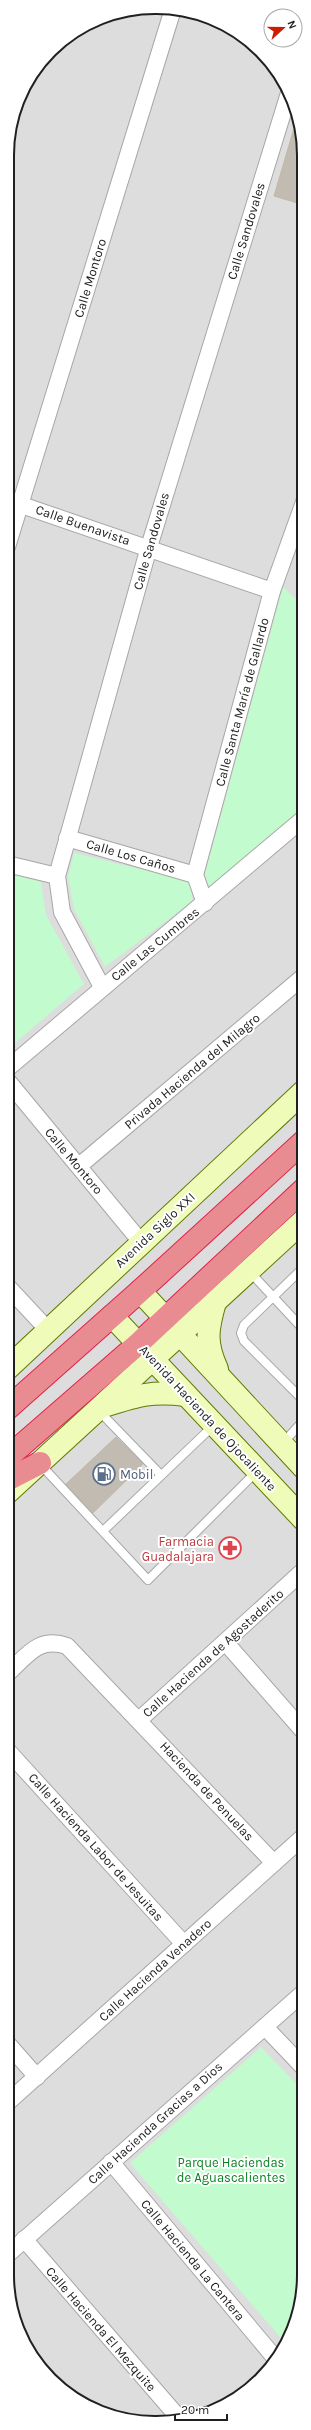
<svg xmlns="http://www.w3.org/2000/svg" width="311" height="2430" viewBox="0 0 311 2430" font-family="Karla,sans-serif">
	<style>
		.residential { fill: #dedddd }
		.park { fill: #c2fbce }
		.building { fill: #c1bbb2; stroke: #c3b7a8 }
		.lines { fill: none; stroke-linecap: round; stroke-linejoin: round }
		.lane-casing { stroke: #a7a7a7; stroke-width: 10 }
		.street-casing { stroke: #a7a7a7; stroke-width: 18 }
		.secondary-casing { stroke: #5e7b02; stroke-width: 24 }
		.highway-casing { stroke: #e0214a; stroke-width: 24 }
		.lane { stroke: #fff; stroke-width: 8 }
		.street { stroke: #fff; stroke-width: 16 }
		.secondary { stroke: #effbb9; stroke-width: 22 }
		.highway { stroke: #e98c91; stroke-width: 22 }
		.labels { text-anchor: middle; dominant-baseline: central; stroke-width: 4; stroke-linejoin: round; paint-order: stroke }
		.street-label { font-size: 13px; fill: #202020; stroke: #fff }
		.service-label { font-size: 13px; fill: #4e5e75; stroke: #fff; text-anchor: start }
		.health-label { font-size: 13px; fill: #be3a42; stroke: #fff; text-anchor: end }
		.park-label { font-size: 13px; fill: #098323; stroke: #fff }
		.rim { fill: none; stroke: #202020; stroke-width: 2 }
	</style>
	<rect width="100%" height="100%" fill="#f0eee6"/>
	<path class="residential" d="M165 7 221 22 261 51 293 98 304 146V2284L289 2340 253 2386 203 2415 146 2423 90 2408 50 2379 18 2331 7 2274V146L22 90 58 44 108 15Z"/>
	<g class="park">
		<path d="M283 587 304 607V807L211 892 205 874Z"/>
		<path d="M74 853 189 881 193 901 105 967 74 909 68 877Z"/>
		<path d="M7 873 41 882 46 915 84 984 7 1050Z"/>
		<path d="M261 2047 304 2092V2284L286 2344 130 2163Z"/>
	</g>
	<g class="building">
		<path d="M297 118 304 146V205L274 196Z"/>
		<path d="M116 1437 143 1464 93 1513 66 1484Z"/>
	</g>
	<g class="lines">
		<g class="lane-casing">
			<g id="lane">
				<path d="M250 1272 304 1330"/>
				<path d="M304 1401 244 1341 241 1333 244 1325 304 1267"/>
				<path d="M98 1410 161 1475"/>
				<path d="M282 1444 304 1420"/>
				<path d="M40 1464 148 1580 257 1471"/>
				<path d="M103 1531 214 1425"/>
			</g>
		</g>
		<g class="street-casing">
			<g id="street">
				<path d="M7 500 272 591"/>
				<path d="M7 547 173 9"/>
				<path d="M67 838 195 875"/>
				<path d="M7 864 57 876"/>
				<path d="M205 903 195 875 272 591 304 502"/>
				<path d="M102 987 62 912 57 876 149 547 289 93"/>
				<path d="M7 1069 304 818"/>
				<path d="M7 1080 141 1242"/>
				<path d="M79 1166 304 976"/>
				<path d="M7 1286 49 1331"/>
				<path d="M226 1643 304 1732"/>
				<path d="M7 1674C27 1656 38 1636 67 1646L274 1863"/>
				<path d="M139 1720 304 1570"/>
				<path d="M7 1750 184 1944"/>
				<path d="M265 2027 304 2068"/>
				<path d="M7 2043 37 2077"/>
				<path d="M7 2103 304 1836"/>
				<path d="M111 2162 275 2358"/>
				<path d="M24 2239 179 2418"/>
				<path d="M7 2255 304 1992"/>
			</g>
		</g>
		<g class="secondary-casing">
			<g id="secondary">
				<path d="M140 1291 304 1468"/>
				<path d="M215 1302C207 1330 205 1343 217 1369"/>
				<path d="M112 1316 304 1520"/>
				<path d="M7 1369 304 1091"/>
				<path d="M107 1405C139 1395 152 1391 186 1395"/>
				<path d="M7 1493 304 1220"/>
			</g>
		</g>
		<g class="highway-casing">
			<g id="highway">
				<path d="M7 1409 140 1291 304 1141"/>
				<path d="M7 1458 138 1344 304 1189"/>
				<path d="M7 1480 40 1463"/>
			</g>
		</g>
		<use href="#lane" class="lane"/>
		<use href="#street" class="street"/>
		<use href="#secondary" class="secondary"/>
		<use href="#highway" class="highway"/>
	</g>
	<defs>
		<g id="fuel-ring" transform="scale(1.15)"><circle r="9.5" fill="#fff" stroke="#5c6f8a" stroke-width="1.5"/><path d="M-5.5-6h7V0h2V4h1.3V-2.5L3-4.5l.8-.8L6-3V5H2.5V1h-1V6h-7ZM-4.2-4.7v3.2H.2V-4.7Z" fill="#5c6f8a"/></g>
		<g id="pharmacy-ring" transform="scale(1.15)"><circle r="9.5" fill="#fff" stroke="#e0444e" stroke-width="1.5"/><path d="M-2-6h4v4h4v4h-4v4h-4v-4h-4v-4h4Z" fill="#e0444e"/></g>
	</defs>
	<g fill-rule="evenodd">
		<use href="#fuel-ring" x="104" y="1474"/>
		<use href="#pharmacy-ring" x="230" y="1548"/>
	</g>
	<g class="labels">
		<g class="street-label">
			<text transform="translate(246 231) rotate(-73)">Calle Sandovales</text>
			<text transform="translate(90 278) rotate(-73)">Calle Montoro</text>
			<text transform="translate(83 525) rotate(19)">Calle Buenavista</text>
			<text transform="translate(151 541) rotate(-74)">Calle Sandovales</text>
			<text transform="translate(242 702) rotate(-75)">Calle Santa María de Gallardo</text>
			<text transform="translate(131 856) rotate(16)">Calle Los Caños</text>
			<text transform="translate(155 944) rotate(-39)">Calle Las Cumbres</text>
			<text transform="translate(192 1071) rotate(-40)">Privada Hacienda del Milagro</text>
			<text transform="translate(74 1161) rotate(50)">Calle Montoro</text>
			<text transform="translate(155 1230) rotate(-43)">Avenida Siglo XXI</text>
			<text transform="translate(208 1418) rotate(47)">Avenida Hacienda de Ojocaliente</text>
			<text transform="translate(213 1653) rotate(-42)">Calle Hacienda de Agostaderito</text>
			<text transform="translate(207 1791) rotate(47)">Hacienda de Penuelas</text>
			<text transform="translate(96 1847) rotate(48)">Calle Hacienda Labor de Jesuitas</text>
			<text transform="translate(155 1970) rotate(-42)">Calle Hacienda Venadero</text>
			<text transform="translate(155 2123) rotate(-42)">Calle Hacienda Gracias a Dios</text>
			<text transform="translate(193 2260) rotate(50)">Calle Hacienda La Cantera</text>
			<text transform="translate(101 2329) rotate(49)">Calle Hacienda El Mezquite</text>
		</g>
		<g class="service-label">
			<text x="120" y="1474">Mobil</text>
		</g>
		<g class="health-label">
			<text x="214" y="1541">Farmacia<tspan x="214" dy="15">Guadalajara</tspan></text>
		</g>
		<g class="park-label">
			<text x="231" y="2162">Parque Haciendas<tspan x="231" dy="15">de Aguascalientes</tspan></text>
		</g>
	</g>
	<path d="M0 0H311V2430H0ZM155 14H156A141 141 0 0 1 297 155V2275A141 141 0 0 1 156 2416H155A141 141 0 0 1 14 2275V155A141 141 0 0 1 155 14Z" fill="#fff" fill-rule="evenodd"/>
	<path class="rim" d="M155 14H156A141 141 0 0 1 297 155V2275A141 141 0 0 1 156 2416H155A141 141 0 0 1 14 2275V155A141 141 0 0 1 155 14Z"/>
	<g transform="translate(283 28) rotate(69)"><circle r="19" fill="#ffffff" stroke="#a6a6a6"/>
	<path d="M0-3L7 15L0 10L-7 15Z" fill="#cf1b00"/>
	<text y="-6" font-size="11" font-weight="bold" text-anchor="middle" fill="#202020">N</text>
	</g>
	<path d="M175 2414v6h52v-6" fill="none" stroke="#202020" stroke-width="2"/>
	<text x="181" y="2414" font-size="12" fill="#202020" stroke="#ffffff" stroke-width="3" paint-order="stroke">20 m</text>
</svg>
